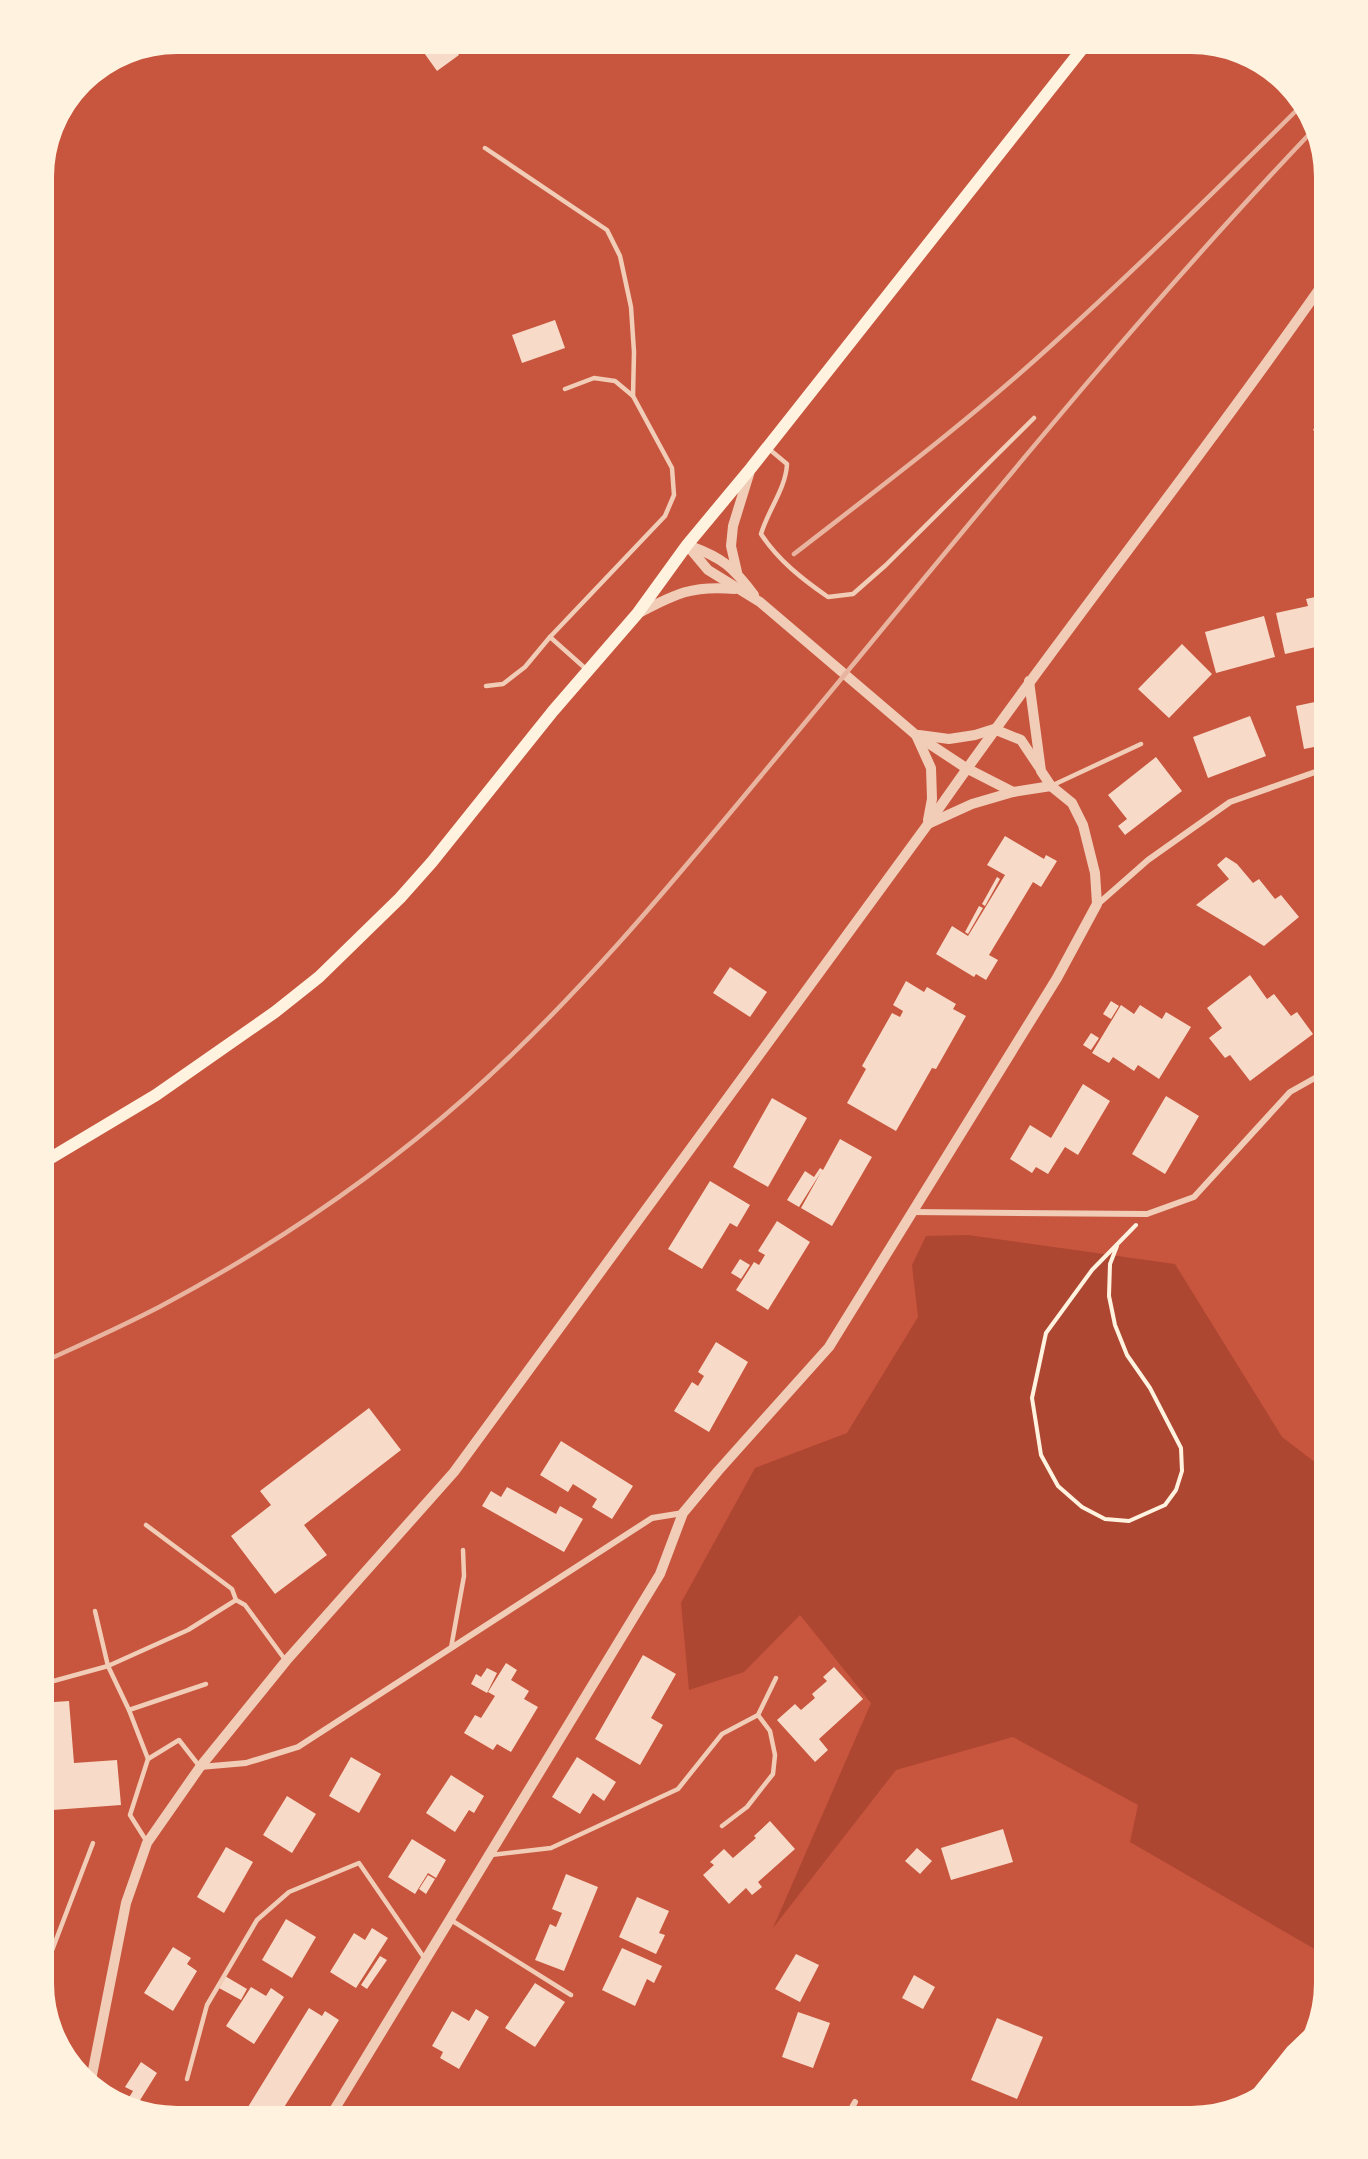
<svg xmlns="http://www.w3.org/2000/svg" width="1368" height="2159" viewBox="0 0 1368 2159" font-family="'Titillium Web',sans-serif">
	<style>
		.green { fill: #ae4732 }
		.building { fill: #f7dbc8 }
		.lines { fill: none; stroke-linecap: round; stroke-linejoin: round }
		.path { stroke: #fff3e0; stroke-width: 4 }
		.service { stroke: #f1ccb7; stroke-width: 4.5 }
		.minor { stroke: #f1ccb7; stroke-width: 6 }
		.tertiary { stroke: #f1ccb7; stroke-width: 10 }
		.secondary { stroke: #fff3e0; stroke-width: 12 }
		.trunk { stroke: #fff3e0; stroke-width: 14 }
		.rail { stroke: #e9b49f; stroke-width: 4.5 }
		.rim { fill: none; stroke: #fff3e0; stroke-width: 8 }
	</style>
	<rect width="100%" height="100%" fill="#c8553d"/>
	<path class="green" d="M968 1235 1175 1264 1282 1437 1329 1473V1953L1325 1955 1130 1842 1138 1805 1013 1737 896 1770 773 1928 871 1703 800 1615 744 1672 689 1690 681 1603 755 1468 847 1433 918 1317 912 1265 926 1236Z"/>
	<g class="building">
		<path d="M423 39H447L459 55 437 71 417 43Z"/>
		<path d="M555 320 565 348 522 363 512 335Z"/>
		<path d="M1329 406V439L1313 430Z"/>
		<path d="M1329 594V644L1285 654 1276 613 1308 606 1306 599Z"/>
		<path d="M1264 616 1275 657 1216 673 1205 632Z"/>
		<path d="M1182 644 1212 674 1169 718 1138 689Z"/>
		<path d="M1329 699V744L1304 749 1296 706Z"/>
		<path d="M1250 716 1266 756 1208 778 1193 737Z"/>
		<path d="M1156 757 1182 791 1125 835 1118 826 1127 819 1108 795Z"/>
		<path d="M1005 836 1044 859 1046 855 1057 861 1041 887 1033 882 989 955 998 960 986 980 976 974 974 977 936 954 952 926 968 936 1005 875 987 865Z"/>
		<path d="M1324 837H1329V855L1323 854Z"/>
		<path d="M1226 857 1237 864 1253 883 1259 879 1275 899 1281 895 1299 917 1264 946 1196 905 1229 879 1217 865Z"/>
		<path d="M997 877 1000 879 985 906 982 904Z"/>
		<path d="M979 906 983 908 968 934 965 932Z"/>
		<path d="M730 967 767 992 750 1017 713 993Z"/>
		<path d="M1250 975 1267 999 1274 994 1291 1016 1297 1012 1313 1034 1250 1081 1230 1055 1225 1058 1209 1038 1222 1028 1207 1008Z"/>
		<path d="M906 981 924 992 927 987 956 1004 953 1009 966 1016 936 1069 932 1068 896 1131 847 1103 866 1069 862 1066 892 1013 900 1017 903 1011 893 1005Z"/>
		<path d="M1111 1001 1119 1006 1111 1019 1103 1014Z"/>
		<path d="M1121 1005 1134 1014 1140 1005 1162 1019 1166 1012 1191 1027 1159 1079 1138 1065 1134 1071 1113 1057 1109 1063 1092 1053Z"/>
		<path d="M1091 1033 1099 1038 1091 1050 1083 1045Z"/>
		<path d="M1083 1084 1110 1101 1078 1155 1065 1147 1048 1174 1036 1167 1032 1173 1010 1159 1030 1125 1051 1138Z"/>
		<path d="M1166 1096 1199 1116 1165 1174 1132 1154Z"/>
		<path d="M772 1098 807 1118 768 1187 733 1167Z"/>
		<path d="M840 1139 872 1157 832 1226 801 1208 821 1172 799 1207 787 1200 805 1171 814 1177 820 1168 823 1170Z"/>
		<path d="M710 1181 750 1205 737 1227 730 1223 702 1269 668 1249Z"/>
		<path d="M777 1221 810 1242 768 1310 736 1290 754 1262 759 1265 765 1255 758 1251Z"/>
		<path d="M740 1259 750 1265 741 1279 731 1273Z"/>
		<path d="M716 1342 748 1362 709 1432 674 1411 692 1382 698 1386 704 1376 698 1372Z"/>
		<path d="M1327 1352 1329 1353V1367L1323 1365Z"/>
		<path d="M369 1408 401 1450 304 1525 327 1555 275 1594 231 1536 271 1505 260 1491Z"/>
		<path d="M39 1417 47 1435 39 1438Z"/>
		<path d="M561 1441 633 1486 612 1519 592 1507 597 1499 573 1484 568 1492 540 1475Z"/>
		<path d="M507 1487 556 1514 560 1506 583 1519 564 1552 482 1506 491 1491 501 1497Z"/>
		<path d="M643 1655 676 1674 651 1718 663 1725 640 1765 595 1739Z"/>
		<path d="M506 1663 517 1670 511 1680 529 1691 524 1699 538 1707 511 1752 497 1744 493 1750 464 1733 475 1715 481 1718 495 1696 488 1692Z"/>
		<path d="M834 1667 863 1699 819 1739 828 1750 815 1762 777 1720 795 1704 801 1710 815 1698 812 1694 827 1681 823 1677Z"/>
		<path d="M487 1668 497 1673 487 1693 471 1684 476 1674 481 1677Z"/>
		<path d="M69 1701 74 1763 117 1760 121 1805 39 1811V1703Z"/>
		<path d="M351 1757 381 1774 359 1813 329 1796Z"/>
		<path d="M577 1757 616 1782 604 1801 593 1793 580 1814 552 1797Z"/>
		<path d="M451 1775 484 1796 474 1813 469 1810 455 1832 426 1813Z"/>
		<path d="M287 1796 316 1814 292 1853 263 1835Z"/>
		<path d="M770 1821 795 1849 758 1882 762 1887 752 1895 746 1888 729 1904 703 1875 714 1865 710 1862 724 1849 733 1858 756 1838 754 1836Z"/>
		<path d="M1003 1829 1013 1862 951 1880 941 1848Z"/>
		<path d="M412 1839 446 1860 436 1878 428 1873 415 1894 388 1877Z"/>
		<path d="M226 1847 253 1862 224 1913 197 1897Z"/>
		<path d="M917 1848 932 1861 920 1874 905 1861Z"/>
		<path d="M566 1874 598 1887 564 1971 535 1960 550 1924 556 1927 562 1913 552 1909Z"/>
		<path d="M428 1875 435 1879 426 1894 419 1889Z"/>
		<path d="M637 1897 669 1911 659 1933 665 1935 656 1954 619 1937Z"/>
		<path d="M286 1919 316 1937 292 1978 262 1960Z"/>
		<path d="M372 1928 388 1938 356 1988 330 1972 354 1933 365 1940Z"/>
		<path d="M173 1947 191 1958 187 1964 197 1971 173 2011 144 1993Z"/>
		<path d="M622 1948 662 1966 654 1983 647 1979 635 2006 602 1990Z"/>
		<path d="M796 1954 819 1965 800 2002 775 1989Z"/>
		<path d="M380 1956 387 1960 367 1989 361 1985Z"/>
		<path d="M914 1975 935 1987 923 2009 902 1998Z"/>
		<path d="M225 1976 247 1989 241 2000 219 1988Z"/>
		<path d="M535 1983 565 2002 535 2047 505 2028Z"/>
		<path d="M251 1987 266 1996 271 1988 284 1997 254 2044 226 2026Z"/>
		<path d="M309 2008 322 2016 325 2011 339 2020 276 2120H240Z"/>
		<path d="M476 2009 489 2017 459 2069 440 2058 443 2052 432 2046 452 2011 469 2021Z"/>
		<path d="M798 2012 830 2023 813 2068 782 2057Z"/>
		<path d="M997 2018 1043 2037 1017 2099 971 2080Z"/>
		<path d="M141 2062 157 2073 137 2105 128 2099 133 2091 125 2087Z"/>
	</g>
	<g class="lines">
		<path class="path" d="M1117 1246 1110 1264 1109 1296 1115 1325 1127 1355 1150 1388 1181 1448 1182 1471 1176 1490 1165 1505 1129 1521 1105 1519 1082 1507 1058 1486 1041 1455 1032 1398 1046 1333 1092 1270 1136 1225"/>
		<g class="service">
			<path d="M485 148 607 230 620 256 631 307 634 352 633 396"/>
			<path d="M565 389 594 378 615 381 633 396 672 468 674 495 665 516 550 637 586 669"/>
			<path d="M769 449 787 464C786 488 768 510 761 534 778 560 802 579 828 597L853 594 886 565 1034 418"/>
			<path d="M486 686 503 684 525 667 550 637"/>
			<path d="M1051 786 1141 744"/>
			<path d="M146 1525 232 1589 236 1600 245 1605 286 1661"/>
			<path d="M95 1611 108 1666 129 1710 148 1759"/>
			<path d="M451 1648 464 1576 463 1550"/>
			<path d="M39 1685 108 1666 188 1630 236 1600"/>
			<path d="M129 1710 206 1684"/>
			<path d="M722 1826 747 1807 773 1774 775 1755 770 1731 758 1715"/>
			<path d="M147 1842 130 1815 148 1759 179 1740 200 1767"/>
			<path d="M491 1855 551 1848 678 1789 722 1734 758 1715 776 1678"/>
			<path d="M451 1920 571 1995"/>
			<path d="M39 1963 51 1953 93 1843"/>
			<path d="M187 2079 207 2005 257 1920 289 1892 359 1863 425 1959"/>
		</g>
		<g class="minor">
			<path d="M1098 904 1148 860 1230 802 1321 770 1329 771"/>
			<path d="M912 1212 1147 1214 1194 1197 1290 1092 1329 1070"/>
			<path d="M200 1767 246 1763 298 1747 652 1518 683 1513"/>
			<path d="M845 2120 855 2102"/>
		</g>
		<g class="tertiary">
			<path d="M687 545 708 570 760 602 916 735 966 768 1013 792 1051 786"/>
			<path d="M690 546C723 558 733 567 754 595"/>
			<path d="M737 572 731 546 733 526 750 471"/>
			<path d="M637 614C675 594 691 585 735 589"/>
			<path d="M916 735 931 768 932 799 928 820"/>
			<path d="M919 735 949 739 975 735 994 729 1021 740 1039 767"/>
			<path d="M928 824 972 804 1013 792"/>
			<path d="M90 2085 126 1903 147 1843 200 1767 286 1661 454 1472 928 824C1057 638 1200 461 1329 275"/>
			<path d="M328 2120 660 1574 683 1513 718 1471 829 1347 1057 978 1097 904 1095 873 1083 825 1072 803 1051 786 1041 771 1029 681"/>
		</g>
		<path class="secondary" d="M39 1165 156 1095 275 1012 319 977 400 898 432 862 553 711 637 614 687 545 751 468 1090 39"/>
		<path class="trunk" d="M1248 2107 1293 2051 1314 2031"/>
		<g class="rail">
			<path d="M794 554C883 485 972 418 1055 342 1140 265 1222 184 1304 103"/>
			<path d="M39 1364C80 1345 121 1327 161 1306 270 1248 374 1178 466 1097 588 989 690 861 794 736 965 530 1132 320 1317 126"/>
		</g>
	</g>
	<path d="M0 0H1368V2159H0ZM177 50H1191A127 127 0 0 1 1318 177V1983A127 127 0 0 1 1191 2110H177A127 127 0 0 1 50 1983V177A127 127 0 0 1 177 50Z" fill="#fff3e0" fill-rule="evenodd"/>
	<path class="rim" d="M177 50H1191A127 127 0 0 1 1318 177V1983A127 127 0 0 1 1191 2110H177A127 127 0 0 1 50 1983V177A127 127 0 0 1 177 50Z"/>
</svg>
